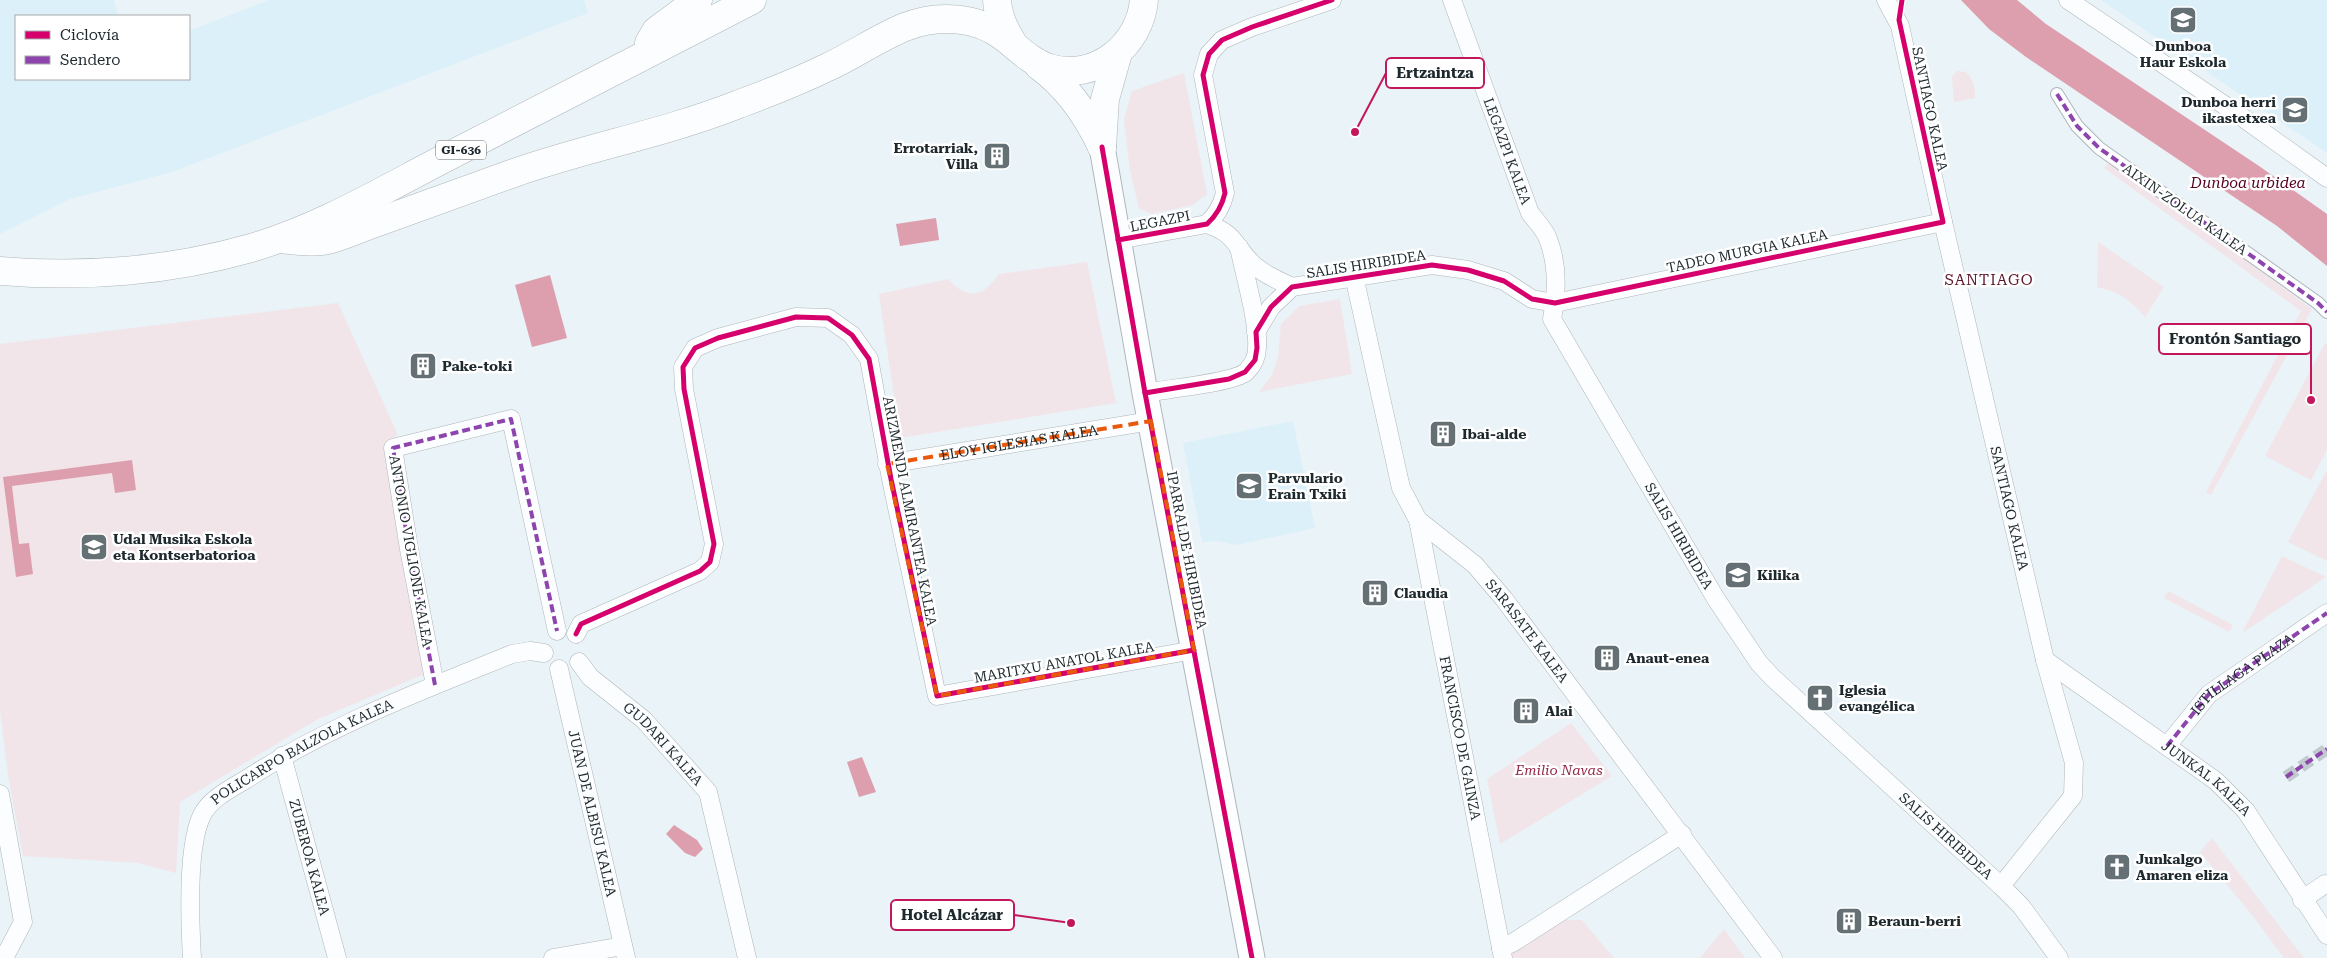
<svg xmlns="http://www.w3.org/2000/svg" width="2327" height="958" viewBox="0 0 2327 958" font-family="'Roboto Serif',serif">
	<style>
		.built { fill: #dcf0fa }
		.green { fill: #f1e5e9 }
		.water { fill: #dd9fae }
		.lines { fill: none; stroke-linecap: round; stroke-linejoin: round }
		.pedestrian-tunnel { stroke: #c1cbcf; stroke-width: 12; stroke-dasharray: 12 6; stroke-linecap: butt }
		.pedestrian-casing { stroke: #aeb6ba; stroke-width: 14 }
		.minor-casing { stroke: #aeb6ba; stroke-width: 19 }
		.secondary-casing { stroke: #aeb6ba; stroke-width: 27 }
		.primary-casing { stroke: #aeb6ba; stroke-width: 29 }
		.pedestrian { stroke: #fcfdfe; stroke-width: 12 }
		.minor { stroke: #fcfdfe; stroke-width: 18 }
		.secondary { stroke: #fcfdfe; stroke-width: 25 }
		.primary { stroke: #fcfdfe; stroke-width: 28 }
		.quiet { stroke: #8e44ad; stroke-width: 4; stroke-dasharray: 8 4; stroke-linecap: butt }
		.cycleway-casing { stroke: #fff; stroke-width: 8 }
		.cycleway { stroke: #d6006c; stroke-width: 5 }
		.marked { fill: none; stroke: #e8590c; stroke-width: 4; stroke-dasharray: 10 6; stroke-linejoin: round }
		.labels { text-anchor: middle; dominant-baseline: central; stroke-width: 5; stroke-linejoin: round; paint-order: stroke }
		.shield { fill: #fff; stroke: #62696d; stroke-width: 1 }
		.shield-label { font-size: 12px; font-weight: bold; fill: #1e292e }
		.poi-label { font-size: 14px; font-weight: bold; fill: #1e292e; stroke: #fff; text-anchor: start }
		.street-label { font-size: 14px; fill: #1e292e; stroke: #fff }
		.park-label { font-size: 14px; font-style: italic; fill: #962949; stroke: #fff }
		.water-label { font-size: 15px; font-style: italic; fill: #550020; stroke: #fff }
		.neighbourhood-label { font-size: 15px; letter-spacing: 1px; fill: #5c182b; stroke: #fff }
		.leader { fill: none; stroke: #c2185b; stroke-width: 2 }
		.callout-dot { fill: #c2185b; stroke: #fff; stroke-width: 2 }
		.callout { fill: #fff; stroke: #c2185b; stroke-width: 2 }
		.callout-label { font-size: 15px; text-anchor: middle; font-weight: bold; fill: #1e292e }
	</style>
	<rect width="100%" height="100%" fill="#eaf3f7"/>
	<g class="built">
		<path d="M0 0H114L118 16H16V79H189V31L269 0H584L588 13 172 172 70 199 0 234Z"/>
		<path d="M2101 0H2327V153L2201 68Z"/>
		<path d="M1293 421 1315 528 1236 545 1217 541 1202 542 1183 443Z"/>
	</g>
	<g class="green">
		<path d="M1957 71 1966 72C1974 80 1975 87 1975 98L1954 102 1952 77Z"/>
		<path d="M1184 73 1207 194 1193 205 1151 214 1139 208 1130 171 1124 119 1132 91Z"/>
		<path d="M2111 160 2312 309 2211 495 2206 492 2301 311 2104 168Z"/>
		<path d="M2098 242 2164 287 2145 317C2131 300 2119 292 2097 287Z"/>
		<path d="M1087 262 1116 403 900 438 879 294 948 279C968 301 983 297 999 274Z"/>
		<path d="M1340 299 1352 374 1259 392 1272 375 1278 357 1281 324 1299 306Z"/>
		<path d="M338 303 398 435 385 443 388 476 427 673 318 719 180 802 176 873 138 863 23 856 8 775 0 710V344Z"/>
		<path d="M2325 343 2327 344V450L2311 480 2265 456Z"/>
		<path d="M2327 470V561L2288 542Z"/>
		<path d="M2282 556 2326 577 2242 633Z"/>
		<path d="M2168 591 2233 625 2229 632 2164 598Z"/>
		<path d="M1571 723 1612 776 1500 844 1487 779Z"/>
		<path d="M2212 838 2304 958H2284L2252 915 2200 852Z"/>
		<path d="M1563 920H1582L1614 958H1510L1509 954Z"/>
		<path d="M1724 929 1745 958H1700Z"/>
	</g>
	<g class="water">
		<path d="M1961 0H2017L2046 24 2259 166 2327 214V266L2277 226 2026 57 1989 29Z"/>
		<path d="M936 218 939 240 900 246 896 224Z"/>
		<path d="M550 275 567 338 532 347 515 285Z"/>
		<path d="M132 460 136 490 115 493 112 473 12 486 19 544 29 543 33 574 16 577 3 477Z"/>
		<path d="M862 757 876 792 859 797 847 762Z"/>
		<path d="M674 825 697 840 703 849 695 857 685 853 666 834Z"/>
	</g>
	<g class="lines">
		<path class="pedestrian-tunnel" d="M2286 777 2327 749"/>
		<g class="pedestrian-casing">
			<path id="pedestrian" d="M2057 94 2077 126 2099 148 2318 303 2327 312"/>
		</g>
		<g class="minor-casing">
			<g id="minor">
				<path id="s1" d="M1452 0 1530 213C1536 221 1545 230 1548 239 1558 264 1557 293 1552 319L1716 599 1759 663 1773 678 2001 886 2021 906 2059 958"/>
				<path id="s2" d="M1886 0 1900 26 1943 222 2045 660 2074 763 2073 796 2001 886"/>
				<path d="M2068 0 2239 115 2327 178"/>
				<path d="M1207 224C1217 215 1222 206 1225 193L1203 75 1209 54 1222 40 1252 27 1332 0"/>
				<path d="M1118 240 1207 224C1239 235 1233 247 1255 266 1265 275 1280 281 1292 287"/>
				<path id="s3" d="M1354 276 1401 488 1418 520 1475 565 1504 599 1773 958"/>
				<path d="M1292 287 1432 265 1468 270 1504 281 1532 299 1555 303 1943 222"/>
				<path d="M1256 332 1271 307 1292 287"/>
				<path d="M1145 393C1165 389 1233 383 1246 372 1252 366 1257 357 1257 348 1259 323 1244 273 1239 247"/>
				<path id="s4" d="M887 464 1151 421"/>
				<path id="s5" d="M1418 520 1503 958"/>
				<path d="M576 634 581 624 700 571 710 562 714 544 684 389 683 367 695 348 718 338 796 317 828 318 852 335 869 359 891 479 937 696 1194 650"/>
				<path id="s6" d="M2045 660 2216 781 2246 811 2327 935"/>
				<path id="s7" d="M579 662 590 677 644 720 708 792 747 958"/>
				<path id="s8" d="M559 669 626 958"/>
				<path d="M435 685 409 549 393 448 511 419 557 631"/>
				<path d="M2167 746 2209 694 2327 613"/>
				<path id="s9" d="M282 756 337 958"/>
				<path d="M0 794 23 922 4 958"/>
				<path d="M2302 900 2325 884"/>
				<path d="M1501 948 1514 942 1682 834"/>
				<path id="s10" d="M192 958C190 923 187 845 202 815 210 799 230 789 245 780 328 726 421 691 512 654L530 651 544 653"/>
				<path d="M553 958 623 946"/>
			</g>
		</g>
		<g class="secondary-casing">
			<path id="secondary" d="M1102 147 1145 393 1252 958"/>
		</g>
		<g class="primary-casing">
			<g id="primary">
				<path d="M997 0C998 17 1004 30 1014 45"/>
				<path d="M649 43 656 31 698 0"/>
				<path d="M1039 66C1068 87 1087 115 1102 147"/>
				<path d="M1102 147 1105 99 1118 53"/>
				<path d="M280 239C293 240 310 243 323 241 341 238 360 228 378 222 423 206 468 190 514 173 588 147 666 133 739 104 769 93 799 81 828 67 854 55 878 38 905 27 937 14 977 16 1005 38 1019 49 1031 62 1049 68 1095 82 1140 46 1144 0"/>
				<path d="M0 271C83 278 171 271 251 248 320 228 383 190 447 157 549 105 650 52 752 0"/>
			</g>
		</g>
		<use href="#pedestrian" class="pedestrian"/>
		<use href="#minor" class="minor"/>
		<use href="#secondary" class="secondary"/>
		<use href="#primary" class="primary"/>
		<g class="quiet">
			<path d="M2057 94 2077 126 2099 148 2318 303 2327 312"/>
			<path d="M435 685 409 549 393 448 511 419 557 631"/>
			<path id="s11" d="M2167 746 2209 694 2327 613"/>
			<path d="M2286 777 2327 749"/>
		</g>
		<g class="cycleway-casing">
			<g id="cycleway">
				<path d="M1102 147 1145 393 1252 958"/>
				<path d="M1118 240 1207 224C1217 215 1222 206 1225 193L1203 75 1209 54 1222 40 1252 27 1332 0"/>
				<path d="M1145 393 1229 379 1245 372 1255 360 1257 348 1256 332 1271 307 1292 287 1432 265 1468 270 1504 281 1532 299 1555 303 1943 222 1899 20 1902 0"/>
				<path d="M576 634 581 624 700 571 710 562 714 544 684 389 683 367 695 348 718 338 796 317 828 318 852 335 869 359 891 479 937 696 1194 650"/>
			</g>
		</g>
		<use href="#cycleway" class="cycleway"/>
	</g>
	<path class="marked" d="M1151 421 1194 650 937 696 887 464Z"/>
	<defs>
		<g id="school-square" transform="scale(1.4375)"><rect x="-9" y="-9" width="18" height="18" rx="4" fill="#657074" stroke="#fff"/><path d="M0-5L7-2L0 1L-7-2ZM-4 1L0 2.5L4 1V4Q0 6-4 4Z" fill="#fff"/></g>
		<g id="building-square" transform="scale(1.4375)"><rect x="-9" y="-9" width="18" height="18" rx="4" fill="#657074" stroke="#fff"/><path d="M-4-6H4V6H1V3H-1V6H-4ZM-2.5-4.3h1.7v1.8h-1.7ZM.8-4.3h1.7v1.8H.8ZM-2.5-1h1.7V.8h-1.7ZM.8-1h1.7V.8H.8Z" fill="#fff"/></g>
		<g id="university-square" transform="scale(1.4375)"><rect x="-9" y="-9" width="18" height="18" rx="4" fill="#657074" stroke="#fff"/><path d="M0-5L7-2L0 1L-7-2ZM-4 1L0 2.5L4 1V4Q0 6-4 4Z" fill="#fff"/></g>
		<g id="church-square" transform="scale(1.4375)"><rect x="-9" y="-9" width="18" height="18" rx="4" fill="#657074" stroke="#fff"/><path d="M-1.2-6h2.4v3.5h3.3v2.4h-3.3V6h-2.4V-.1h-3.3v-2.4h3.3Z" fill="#fff"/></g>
	</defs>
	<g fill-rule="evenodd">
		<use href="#school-square" x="2183" y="20"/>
		<use href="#school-square" x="2295" y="110"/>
		<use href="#building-square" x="997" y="156"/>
		<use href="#building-square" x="423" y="366"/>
		<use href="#building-square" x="1443" y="434"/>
		<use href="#school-square" x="1249" y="486"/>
		<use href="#university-square" x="94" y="547"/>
		<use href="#school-square" x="1738" y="575"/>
		<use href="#building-square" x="1375" y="593"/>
		<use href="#building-square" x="1607" y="658"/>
		<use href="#church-square" x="1820" y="698"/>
		<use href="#building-square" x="1526" y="711"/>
		<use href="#church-square" x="2117" y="867"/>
		<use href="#building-square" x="1849" y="921"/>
	</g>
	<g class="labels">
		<rect class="shield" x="436" y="140.5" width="50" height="19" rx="4"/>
		<g class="shield-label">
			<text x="461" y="150">GI-636</text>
		</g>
		<g class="poi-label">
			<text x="2183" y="46" text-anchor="middle">Dunboa<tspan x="2183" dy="16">Haur Eskola</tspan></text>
			<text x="2276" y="102" text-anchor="end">Dunboa herri<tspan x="2276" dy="16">ikastetxea</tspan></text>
			<text x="978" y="148" text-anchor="end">Errotarriak,<tspan x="978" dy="16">Villa</tspan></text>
			<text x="442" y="366">Pake-toki</text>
			<text x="1462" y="434">Ibai-alde</text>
			<text x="1268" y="478">Parvulario<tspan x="1268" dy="16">Erain Txiki</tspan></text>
			<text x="113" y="539">Udal Musika Eskola<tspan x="113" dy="16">eta Kontserbatorioa</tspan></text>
			<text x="1757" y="575">Kilika</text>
			<text x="1394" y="593">Claudia</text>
			<text x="1626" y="658">Anaut-enea</text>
			<text x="1839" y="690">Iglesia<tspan x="1839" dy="16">evangélica</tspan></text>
			<text x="1545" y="711">Alai</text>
			<text x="2136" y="859">Junkalgo<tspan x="2136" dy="16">Amaren eliza</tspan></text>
			<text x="1868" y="921">Beraun-berri</text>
		</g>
		<g class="street-label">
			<text transform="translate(1930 109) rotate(78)">SANTIAGO KALEA</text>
			<text stroke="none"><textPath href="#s1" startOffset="161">LEGAZPI KALEA</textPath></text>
			<text transform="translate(2185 209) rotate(35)">AIXIN-ZOLUA KALEA</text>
			<text transform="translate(1160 221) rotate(-11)">LEGAZPI</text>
			<text transform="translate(1747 251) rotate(-12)">TADEO MURGIA KALEA</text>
			<text transform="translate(1366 264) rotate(-9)">SALIS HIRIBIDEA</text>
			<text stroke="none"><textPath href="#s4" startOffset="134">ELOY IGLESIAS KALEA</textPath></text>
			<text stroke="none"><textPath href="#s2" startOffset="524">SANTIAGO KALEA</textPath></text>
			<text transform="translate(910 511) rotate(79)">ARIZMENDI ALMIRANTEA KALEA</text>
			<text stroke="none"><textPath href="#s1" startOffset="591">SALIS HIRIBIDEA</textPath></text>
			<text transform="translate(1187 550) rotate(79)">IPARRALDE HIRIBIDEA</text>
			<text transform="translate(411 551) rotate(80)">ANTONIO VIGLIONE KALEA</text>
			<text stroke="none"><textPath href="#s3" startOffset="410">SARASATE KALEA</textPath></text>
			<text transform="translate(1064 662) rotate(-10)">MARITXU ANATOL KALEA</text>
			<text stroke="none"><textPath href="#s11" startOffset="105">ISTILLAGA PLAZA</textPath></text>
			<text stroke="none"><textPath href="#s5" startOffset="222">FRANCISCO DE GAINZA</textPath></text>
			<text stroke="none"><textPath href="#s7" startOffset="118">GUDARI KALEA</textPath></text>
			<text stroke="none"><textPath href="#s10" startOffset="264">POLICARPO BALZOLA KALEA</textPath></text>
			<text stroke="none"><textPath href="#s6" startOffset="200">JUNKAL KALEA</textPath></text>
			<text stroke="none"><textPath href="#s8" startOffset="148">JUAN DE ALBISU KALEA</textPath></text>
			<text stroke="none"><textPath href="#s1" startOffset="996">SALIS HIRIBIDEA</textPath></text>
			<text stroke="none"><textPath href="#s9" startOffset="105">ZUBEROA KALEA</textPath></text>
		</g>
		<g class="park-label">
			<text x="1559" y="770">Emilio Navas</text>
		</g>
		<g class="water-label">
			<text x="2248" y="183">Dunboa urbidea</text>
		</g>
		<g class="neighbourhood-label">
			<text x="1989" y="280">SANTIAGO</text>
		</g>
	</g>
	<path class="leader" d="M1355 132L1386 73M2311 400L2311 339M1071 923L1014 915"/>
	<g class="callout-dot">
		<circle cx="1355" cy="132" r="5"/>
		<circle cx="2311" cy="400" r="5"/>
		<circle cx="1071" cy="923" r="5"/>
	</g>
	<g class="callout">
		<rect x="1386" y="58" width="98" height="30" rx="5"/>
		<rect x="2159" y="324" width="152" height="30" rx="5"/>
		<rect x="891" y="900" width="123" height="30" rx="5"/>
	</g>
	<g class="callout-label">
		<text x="1435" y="78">Ertzaintza</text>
		<text x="2235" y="344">Frontón Santiago</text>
		<text x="952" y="920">Hotel Alcázar</text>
	</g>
	<rect x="15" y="15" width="175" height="65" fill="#ffffff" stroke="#a5a9ab"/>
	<rect x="25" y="31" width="25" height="8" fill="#d6006c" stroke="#a5a9ab"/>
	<text x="60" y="40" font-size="15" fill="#1e292e">Ciclovía</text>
	<rect x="25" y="56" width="25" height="8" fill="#8e44ad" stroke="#a5a9ab"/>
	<text x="60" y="65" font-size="15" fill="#1e292e">Sendero</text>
</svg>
